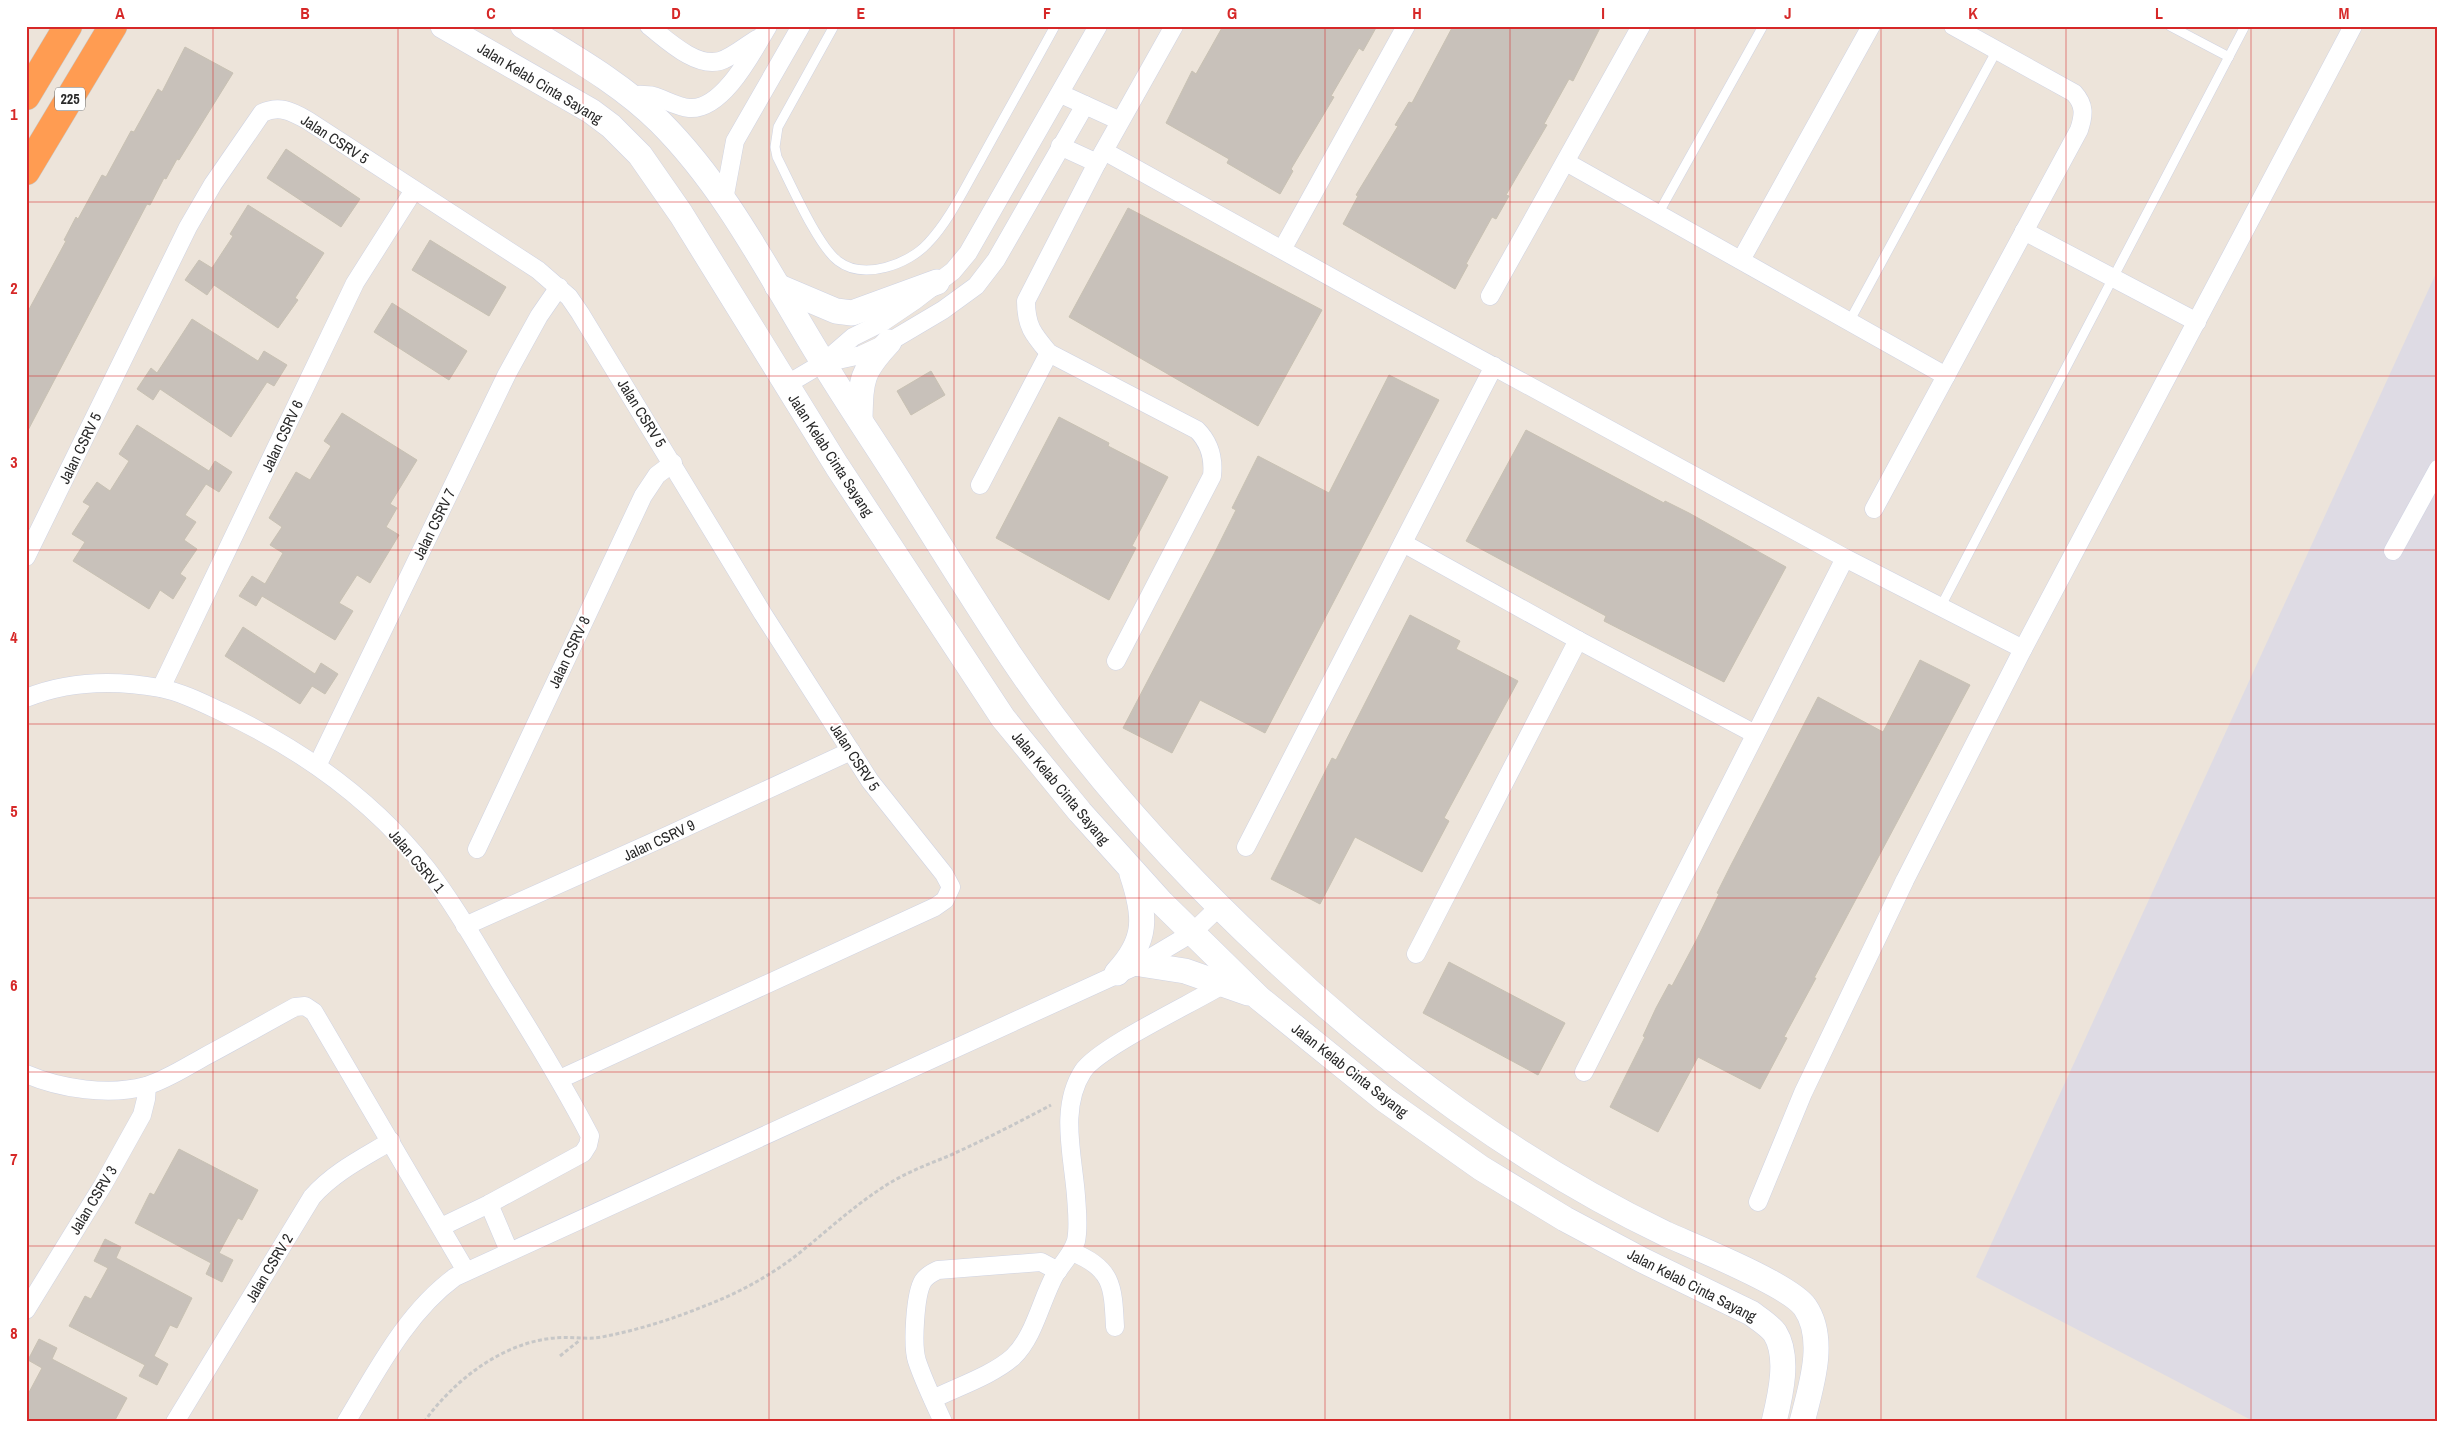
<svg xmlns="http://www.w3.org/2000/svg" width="2464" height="1448" viewBox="0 0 2464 1448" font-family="'Archivo Narrow',sans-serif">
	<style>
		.industrial { fill: #dedbe4 }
		.building { fill: #c8c1ba; stroke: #c8c1b3 }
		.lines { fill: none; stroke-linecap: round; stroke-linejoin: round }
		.lane-casing { stroke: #cfd3e3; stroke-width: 10 }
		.street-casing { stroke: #cfd3e3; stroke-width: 19 }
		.secondary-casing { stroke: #cfd3e3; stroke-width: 26 }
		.highway-casing { stroke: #c7c7c7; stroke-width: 29 }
		.path { stroke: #c7c7c7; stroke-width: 3; stroke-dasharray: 4 2.5; stroke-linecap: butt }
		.lane { stroke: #fff; stroke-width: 9 }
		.street { stroke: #fff; stroke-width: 18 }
		.secondary { stroke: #fff; stroke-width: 25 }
		.highway { stroke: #ff9c52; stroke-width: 28 }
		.grid { fill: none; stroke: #d62828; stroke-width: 1; stroke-opacity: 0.55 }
		.labels { text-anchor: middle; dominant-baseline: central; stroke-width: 4; stroke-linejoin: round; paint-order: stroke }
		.shield { fill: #fff; stroke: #696969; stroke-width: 1 }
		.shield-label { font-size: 14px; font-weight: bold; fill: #292929 }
		.street-label { font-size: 15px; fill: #292929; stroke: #fff }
		.neatline { fill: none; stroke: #d62828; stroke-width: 2 }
		.grid-label { font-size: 16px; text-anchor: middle; font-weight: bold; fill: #d62828 }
	</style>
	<rect width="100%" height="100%" fill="#ede4da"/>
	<path class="industrial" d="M2438 269V1422H2255L1976 1277Z"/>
	<g class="building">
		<path d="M1223 26H1377L1363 51 1359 48 1331 96 1334 97 1291 169 1293 171 1280 194 1227 163 1229 159 1166 123 1192 71 1196 74Z"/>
		<path d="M1453 26H1601L1573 81 1569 79 1544 124 1547 125 1506 195 1509 196 1496 219 1492 217 1466 264 1468 265 1455 289 1343 224 1358 196 1356 195 1398 126 1395 125 1409 102 1412 103Z"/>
		<path d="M185 47 233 73 179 160 177 159 166 179 164 178 150 205 147 204 26 434V315L66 241 64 240 76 217 78 219 102 175 106 177 131 131 134 132 158 89 162 92Z"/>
		<path d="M286 149 360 199 341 227 267 178Z"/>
		<path d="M248 205 324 253 295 298 298 300 278 328 214 285 207 295 185 280 199 260 212 268 233 236 230 234Z"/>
		<path d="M1128 208 1322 310 1258 426 1069 317Z"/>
		<path d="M430 240 506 287 489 316 412 270Z"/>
		<path d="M392 303 467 351 449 380 374 332Z"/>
		<path d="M192 319 258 361 264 351 287 365 274 386 267 382 231 437 160 389 153 400 137 389 151 368 157 373Z"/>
		<path d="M931 371 945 395 911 415 897 391Z"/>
		<path d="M1389 375 1439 400 1265 733 1200 700 1172 753 1123 728 1215 552 1236 510 1232 508 1258 456 1329 493Z"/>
		<path d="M342 413 417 460 390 504 397 508 386 527 399 535 370 583 357 575 339 603 353 611 335 640 262 596 256 606 239 596 252 576 265 584 283 553 270 545 282 527 269 518 296 472 310 480 331 446 324 441Z"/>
		<path d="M1059 417 1109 443 1108 446 1168 477 1132 546 1136 548 1109 600 996 538Z"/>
		<path d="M137 425 209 471 215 461 232 472 219 492 206 484 185 515 196 522 184 540 197 549 180 574 186 578 173 599 160 590 149 609 73 561 85 542 72 534 90 506 83 502 97 482 110 491 129 461 119 454Z"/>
		<path d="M1526 430 1664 503 1665 501 1689 513 1786 567 1724 682 1604 621 1606 616 1466 541Z"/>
		<path d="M1410 615 1460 641 1456 649 1518 681 1444 818 1449 821 1422 872 1355 837 1320 904 1271 879 1332 758 1336 760Z"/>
		<path d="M243 627 315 674 321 663 338 674 325 694 312 686 300 704 225 656Z"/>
		<path d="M1920 660 1970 685 1814 978H1816L1784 1037 1787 1038 1760 1089 1698 1057 1658 1132 1610 1107 1645 1037 1643 1036 1656 1008 1669 984 1672 986 1697 939 1719 894 1717 893 1731 865 1818 697 1883 732Z"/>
		<path d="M1449 962 1565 1023 1538 1075 1423 1013Z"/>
		<path d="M179 1149 258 1190 242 1220 238 1218 219 1253 233 1260 222 1282 206 1274 211 1263 135 1223 150 1193 154 1195Z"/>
		<path d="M105 1239 121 1247 116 1258 192 1298 177 1328 170 1325 154 1356 168 1364 157 1385 139 1376 145 1365 69 1326 85 1296 91 1299 108 1268 94 1261Z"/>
		<path d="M39 1339 57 1348 52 1359 127 1398 114 1422H26V1398L42 1368 28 1360Z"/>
	</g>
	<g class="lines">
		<g class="lane-casing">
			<g id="lane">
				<path d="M834 26 778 127 775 147 777 157C790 182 817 245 838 261 864 281 909 264 928 243 949 221 964 189 979 163 1004 117 1030 72 1055 26"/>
				<path d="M2170 26 2229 57"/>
				<path d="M1658 214 1763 26"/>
				<path d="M1849 322 1997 50"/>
				<path d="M1941 606 2245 26"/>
			</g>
		</g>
		<g class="street-casing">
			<g id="street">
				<path d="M649 26C667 40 696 68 720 61 733 57 745 46 757 39"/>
				<path d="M1061 94 1120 121"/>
				<path d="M630 95C637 95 646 94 653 96 664 99 677 107 689 108 723 111 753 51 768 26"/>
				<path d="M1060 146 1097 163"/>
				<path d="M1104 151 1390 310 1845 558 2023 649"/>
				<path d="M1566 162 1946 376"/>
				<path d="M724 200 735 141 801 26"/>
				<path d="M2024 231 2197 322"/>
				<path d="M1283 248 1406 26"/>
				<path d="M1741 260 1871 26"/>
				<path d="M1490 296 1641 26"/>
				<path d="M824 363 861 355 889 342 943 310 976 286 996 260 1085 105"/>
				<path d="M786 385 823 363 853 337 883 322 914 301 953 271 968 253 1098 26"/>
				<path d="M980 485 1049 353"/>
				<path d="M1874 509 2079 130C2084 115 2085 105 2074 93L1953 26"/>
				<path d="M1403 543 1578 640 1755 734"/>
				<path d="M2393 551 2438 469"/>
				<path d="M26 557 188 227 213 184 262 113C279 105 291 111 307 120L538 270 569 297 580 313 763 614 870 781 944 874 951 887 945 900 935 907 560 1079"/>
				<path d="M1116 661 1212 476C1214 458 1210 443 1197 430L1049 353C1033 334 1026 326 1026 301L1097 163 1174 26"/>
				<path d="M161 688 355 283 414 190"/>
				<path d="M26 698C68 681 116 680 160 688 181 692 203 703 222 712 301 749 373 800 427 869 454 904 476 943 499 981 531 1032 562 1082 590 1136L588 1145 583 1153 489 1204 441 1227"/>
				<path d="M317 766 507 374 539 316 559 287"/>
				<path d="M1246 847 1494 366"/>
				<path d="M477 849 643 496 657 475 673 463"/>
				<path d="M465 926 669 835 851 751"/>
				<path d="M1416 954 1578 640"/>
				<path d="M1584 1072 1845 558"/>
				<path d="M26 1074C61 1089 109 1096 146 1086 166 1080 186 1067 204 1057 234 1041 264 1024 295 1007L305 1006 314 1012 466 1271"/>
				<path d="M1758 1202 1803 1093 1905 880 2023 649 2353 26"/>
				<path d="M489 1204 509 1251"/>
				<path d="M1072 1252C1113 1268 1113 1287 1115 1327"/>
				<path d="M26 1310 103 1185 142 1115 146 1099 147 1086"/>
				<path d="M933 1399C957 1387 993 1375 1013 1357 1035 1336 1041 1299 1056 1273 1063 1263 1072 1254 1076 1241 1079 1227 1077 1211 1076 1196 1073 1155 1059 1108 1083 1071 1099 1047 1195 1002 1224 984"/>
				<path d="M175 1422 312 1197C334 1172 363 1158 391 1141"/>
				<path d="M346 1422C377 1371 406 1313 455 1277L1140 964 1192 933 1219 907"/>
				<path d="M943 1422C934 1402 924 1382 917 1361 912 1346 915 1294 923 1281 927 1275 932 1273 938 1270L1041 1262 1058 1271"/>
			</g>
		</g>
		<g class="secondary-casing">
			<g id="secondary">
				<path d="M443 26 591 111 611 126 640 155 681 214 837 466 1003 718 1080 812 1162 903 1259 998 1385 1100 1481 1168 1565 1219 1642 1260 1751 1313C1759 1319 1769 1325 1775 1333 1790 1357 1780 1397 1774 1422"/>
				<path d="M523 26C570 55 621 83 660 122 728 190 771 278 821 359 848 404 878 447 906 492 941 547 976 604 1012 658 1085 767 1175 867 1271 956 1387 1065 1522 1165 1666 1234 1695 1247 1790 1285 1805 1307 1827 1339 1811 1387 1802 1422"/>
				<path d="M777 286 836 311 852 313 937 282"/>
				<path d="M860 419C861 379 861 372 889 342"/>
				<path d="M1140 964 1185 971 1248 993"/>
				<path d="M1117 973C1148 940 1146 916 1132 874"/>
			</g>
		</g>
		<g class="highway-casing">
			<g id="highway">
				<path d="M26 96 68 26"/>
				<path d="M26 171 113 26"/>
			</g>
		</g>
		<g class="path">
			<path d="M560 1356 580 1340"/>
			<path d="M424 1422C454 1380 502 1343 554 1338 570 1336 586 1340 602 1337 638 1330 673 1319 707 1305 741 1292 773 1274 802 1251 829 1229 855 1205 885 1186 906 1172 930 1164 953 1154 986 1139 1019 1122 1051 1105"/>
		</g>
		<use href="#lane" class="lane"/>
		<use href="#street" class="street"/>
		<use href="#secondary" class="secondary"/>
		<use href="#highway" class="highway"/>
	</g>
	<path class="grid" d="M213 26V1422M398 26V1422M583 26V1422M769 26V1422M954 26V1422M1139 26V1422M1325 26V1422M1510 26V1422M1695 26V1422M1881 26V1422M2066 26V1422M2251 26V1422M26 202H2438M26 376H2438M26 550H2438M26 724H2438M26 898H2438M26 1072H2438M26 1246H2438"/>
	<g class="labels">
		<rect class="shield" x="55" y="87.5" width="30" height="23" rx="4"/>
		<g class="shield-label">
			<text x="70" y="99">225</text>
		</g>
		<g class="street-label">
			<text transform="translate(540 83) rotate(31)">Jalan Kelab Cinta Sayang</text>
			<text transform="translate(335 139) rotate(33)">Jalan CSRV 5</text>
			<text transform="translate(642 413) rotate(58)">Jalan CSRV 5</text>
			<text transform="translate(282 436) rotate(-65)">Jalan CSRV 6</text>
			<text transform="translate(80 448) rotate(-64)">Jalan CSRV 5</text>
			<text transform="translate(831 455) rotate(57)">Jalan Kelab Cinta Sayang</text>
			<text transform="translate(434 524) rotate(-64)">Jalan CSRV 7</text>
			<text transform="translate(569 652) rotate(-65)">Jalan CSRV 8</text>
			<text transform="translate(855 757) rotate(57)">Jalan CSRV 5</text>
			<text transform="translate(1061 788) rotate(50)">Jalan Kelab Cinta Sayang</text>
			<text transform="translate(659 840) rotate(-25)">Jalan CSRV 9</text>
			<text transform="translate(417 861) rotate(50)">Jalan CSRV 1</text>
			<text transform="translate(1350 1070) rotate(38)">Jalan Kelab Cinta Sayang</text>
			<text transform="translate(93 1200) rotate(-59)">Jalan CSRV 3</text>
			<text transform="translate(269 1268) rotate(-59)">Jalan CSRV 2</text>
			<text transform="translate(1692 1285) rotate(27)">Jalan Kelab Cinta Sayang</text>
		</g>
	</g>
	<rect width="2464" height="1448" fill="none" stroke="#ffffff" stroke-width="55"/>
	<rect x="28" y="28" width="2408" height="1392" class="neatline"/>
	<g class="grid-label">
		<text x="120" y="19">A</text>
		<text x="305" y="19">B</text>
		<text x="491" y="19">C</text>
		<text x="676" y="19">D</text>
		<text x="861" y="19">E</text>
		<text x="1047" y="19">F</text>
		<text x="1232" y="19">G</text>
		<text x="1417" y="19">H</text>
		<text x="1603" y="19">I</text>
		<text x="1788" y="19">J</text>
		<text x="1973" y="19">K</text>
		<text x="2159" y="19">L</text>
		<text x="2344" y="19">M</text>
		<text x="14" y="120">1</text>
		<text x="14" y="294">2</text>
		<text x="14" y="468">3</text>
		<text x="14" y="643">4</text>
		<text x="14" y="817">5</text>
		<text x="14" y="991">6</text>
		<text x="14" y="1165">7</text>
		<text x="14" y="1339">8</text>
	</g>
</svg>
